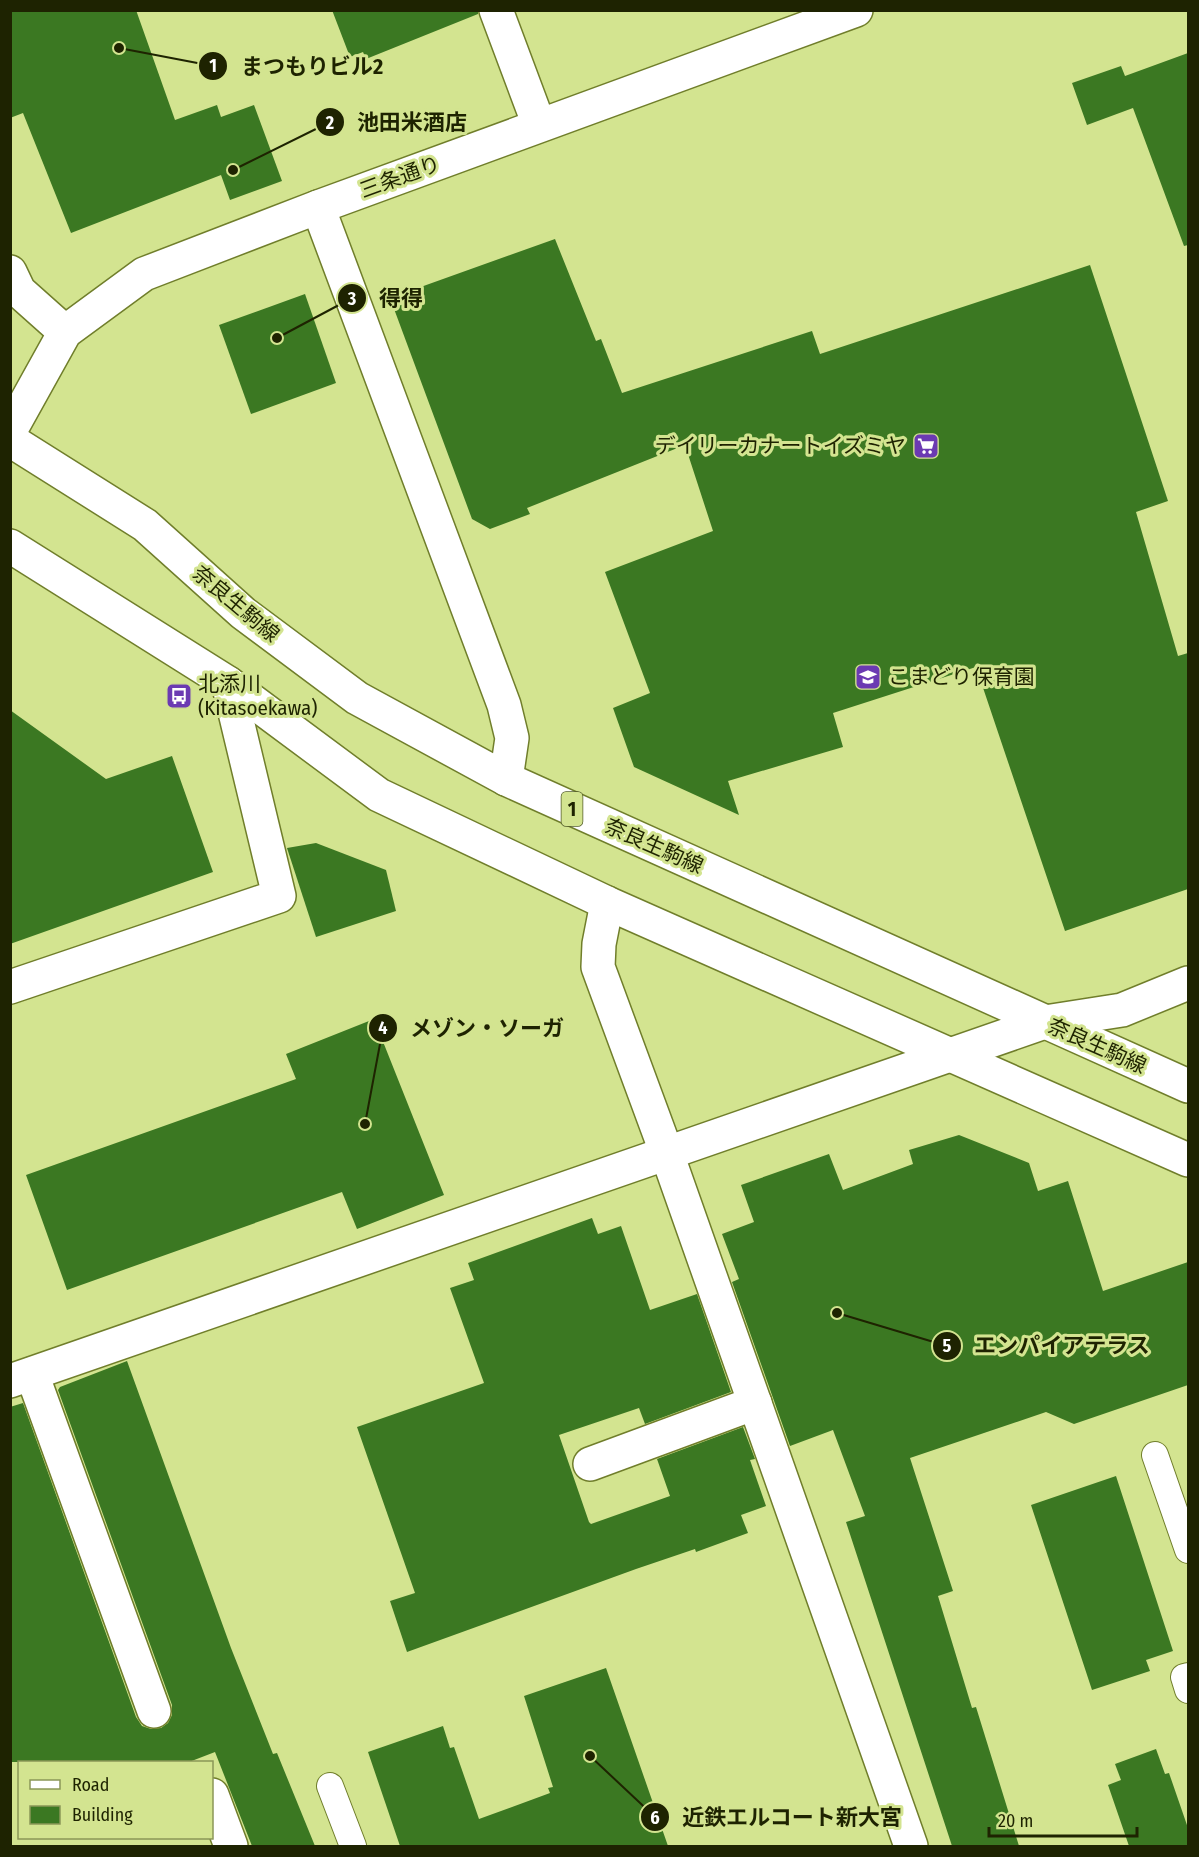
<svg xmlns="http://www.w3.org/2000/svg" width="1199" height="1857" viewBox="0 0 1199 1857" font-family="'Fira Sans Condensed','Noto Sans JP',sans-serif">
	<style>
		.building { fill: #3b7822 }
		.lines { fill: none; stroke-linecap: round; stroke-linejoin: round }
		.lane-casing { stroke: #707e2b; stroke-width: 28 }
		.street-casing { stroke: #707e2b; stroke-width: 36 }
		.secondary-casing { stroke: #707e2b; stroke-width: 36 }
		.primary-casing { stroke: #707e2b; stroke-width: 36 }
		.lane { stroke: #fff; stroke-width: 26 }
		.street { stroke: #fff; stroke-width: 33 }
		.secondary { stroke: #fff; stroke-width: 33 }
		.primary { stroke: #fff; stroke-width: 33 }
		.labels { text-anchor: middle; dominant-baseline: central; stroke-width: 6; stroke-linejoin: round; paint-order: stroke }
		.shield { fill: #d3e490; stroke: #545d2c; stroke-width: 1.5 }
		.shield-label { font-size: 20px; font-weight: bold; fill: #1e2301 }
		.street-label { font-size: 21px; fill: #1e2301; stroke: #d3e490 }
		.poi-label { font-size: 21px; fill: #1e2301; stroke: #d3e490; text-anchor: start }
		.leader { fill: none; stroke: #1e2301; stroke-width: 2 }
		.callout-dot { fill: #1e2301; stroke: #d3e490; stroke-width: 2 }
		.mark-label { font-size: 18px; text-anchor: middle; font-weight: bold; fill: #fff }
		.callout-label { font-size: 22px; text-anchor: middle; font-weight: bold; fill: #1e2301; stroke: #d3e490; stroke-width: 6; stroke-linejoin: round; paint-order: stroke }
	</style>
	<rect width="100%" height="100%" fill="#d3e490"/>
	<g class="building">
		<path d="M10 10H136L175 120 217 105 221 117 254 105 282 181 230 200 221 175 71 233 23 113 10 118Z"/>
		<path d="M332 10H478V14L366 59 363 52 350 57Z"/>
		<path d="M1188 53V245L1184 246 1133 108 1087 125 1072 83 1121 66 1125 76Z"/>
		<path d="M555 239 596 341 601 339 622 393 812 331 820 354 1090 265 1168 501 1136 512 1178 656 1188 653V889L1065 931 976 667 833 713 843 747 728 781 739 815 634 767 613 708 650 693 605 572 713 531 685 445 527 508 530 514 490 529 472 519 390 298Z"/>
		<path d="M305 294 336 383 251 414 219 325Z"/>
		<path d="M10 710 106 779 172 756 213 872 10 944Z"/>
		<path d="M316 843 386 870 396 911 316 937 287 848Z"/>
		<path d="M374 1019 444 1195 357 1229 342 1192 67 1290 26 1175 296 1079 286 1054Z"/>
		<path d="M959 1135 1029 1163 1038 1191 1068 1181 1103 1291 1188 1262V1385L1074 1424 1046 1412 910 1458 953 1591 938 1596 972 1708 976 1707 1019 1846H952L846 1522 865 1516 833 1430 790 1446 732 1282 739 1279 722 1234 754 1222 741 1185 829 1154 843 1190 913 1164 909 1150Z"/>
		<path d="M592 1218 598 1234 621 1226 650 1310 697 1294 731 1392 645 1424 639 1408 559 1435 589 1522 591 1524 670 1496 657 1459 743 1427 755 1459 750 1460 766 1506 741 1515 748 1533 696 1552 695 1549 636 1569 407 1652 390 1601 415 1593 357 1427 484 1383 450 1288 474 1280 468 1263Z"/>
		<path d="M127 1361 231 1648 273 1754 277 1753 315 1846H252L215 1752 189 1762H10V1407L23 1403 136 1717 142 1726 151 1729 161 1728 168 1723 172 1715V1705L58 1390 60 1387Z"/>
		<path d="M1116 1476 1173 1651 1146 1660 1150 1671 1092 1690 1031 1505Z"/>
		<path d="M606 1668 668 1846H400L368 1752 443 1726 450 1748 454 1747 479 1819 550 1793 548 1788 553 1787 524 1696Z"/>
		<path d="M1156 1749 1165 1774 1169 1773 1188 1828V1846H1129L1108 1785 1121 1780 1115 1764Z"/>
	</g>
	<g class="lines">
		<g class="lane-casing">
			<g id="lane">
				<path d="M1155 1455 1188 1550"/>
				<path d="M1188 1676 1184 1677 1188 1690"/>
				<path d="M330 1786 353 1846"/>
			</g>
		</g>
		<g class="street-casing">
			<g id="street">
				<path d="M496 10 539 125"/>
				<path d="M318 207 504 705 512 738 506 779"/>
				<path d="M10 272 19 291 65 332"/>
				<path d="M607 903 599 944 598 967 667 1154 911 1846"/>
				<path d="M10 987 279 896 228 683"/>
				<path d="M32 1374 154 1711"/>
				<path d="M10 1381 1045 1022 1122 1010 1188 983"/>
				<path d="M590 1464 755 1403"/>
				<path d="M212 1795 231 1846"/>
			</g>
		</g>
		<g class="secondary-casing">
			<path id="secondary" d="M10 431 65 332 144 274 318 207 856 10"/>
		</g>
		<g class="primary-casing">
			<g id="primary">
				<path d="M10 440 145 525 243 613 357 698 506 779 1188 1086"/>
				<path d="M10 546 228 683 379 795 607 903 1188 1160"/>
			</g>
		</g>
		<use href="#lane" class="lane"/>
		<use href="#street" class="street"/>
		<use href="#secondary" class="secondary"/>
		<use href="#primary" class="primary"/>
	</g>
	<defs>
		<g id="supermarket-square" transform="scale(1.35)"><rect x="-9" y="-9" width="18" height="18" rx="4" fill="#6b3ab2" stroke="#d3e490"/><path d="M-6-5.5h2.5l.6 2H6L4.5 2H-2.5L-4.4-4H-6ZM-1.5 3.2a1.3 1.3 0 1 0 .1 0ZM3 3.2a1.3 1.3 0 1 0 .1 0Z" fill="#fff"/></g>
		<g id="school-square" transform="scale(1.35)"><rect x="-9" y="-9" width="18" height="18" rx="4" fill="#6b3ab2" stroke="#d3e490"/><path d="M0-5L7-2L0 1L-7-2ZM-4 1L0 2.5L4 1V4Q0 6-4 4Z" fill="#fff"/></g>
		<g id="bus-square" transform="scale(1.35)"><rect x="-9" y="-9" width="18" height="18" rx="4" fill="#6b3ab2" stroke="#d3e490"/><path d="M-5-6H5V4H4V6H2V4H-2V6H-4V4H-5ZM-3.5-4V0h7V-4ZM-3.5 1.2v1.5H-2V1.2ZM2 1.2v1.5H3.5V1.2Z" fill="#fff"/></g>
	</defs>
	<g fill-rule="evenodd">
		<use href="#supermarket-square" x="926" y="446"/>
		<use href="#school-square" x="868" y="677"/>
		<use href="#bus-square" x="179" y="696"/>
	</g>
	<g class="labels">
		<rect class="shield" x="561.5" y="792" width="21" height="34" rx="4.5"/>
		<g class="shield-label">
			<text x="572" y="809">1</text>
		</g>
		<g class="street-label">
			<text transform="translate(400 177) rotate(-20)">三条通り</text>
			<text transform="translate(236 604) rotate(40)">奈良生駒線</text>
			<text transform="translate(654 846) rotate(24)">奈良生駒線</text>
			<text transform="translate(1097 1046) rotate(24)">奈良生駒線</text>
		</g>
		<g class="poi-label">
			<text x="906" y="446" text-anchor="end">デイリーカナートイズミヤ</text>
			<text x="888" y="677">こまどり保育園</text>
			<text x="198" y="684">北添川<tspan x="198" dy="24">(Kitasoekawa)</tspan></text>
		</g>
	</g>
	<path class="leader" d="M119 48L213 66M233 170L330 122M277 338L352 298M365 1124L383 1028M837 1313L947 1346M590 1756L655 1817"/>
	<g class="callout-dot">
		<circle cx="119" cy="48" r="6"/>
		<circle cx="233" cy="170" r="6"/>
		<circle cx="277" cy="338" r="6"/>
		<circle cx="365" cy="1124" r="6"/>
		<circle cx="837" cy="1313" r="6"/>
		<circle cx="590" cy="1756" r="6"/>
		<circle cx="213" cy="66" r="15"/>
		<circle cx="330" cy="122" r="15"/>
		<circle cx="352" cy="298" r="15"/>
		<circle cx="383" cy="1028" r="15"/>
		<circle cx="947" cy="1346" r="15"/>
		<circle cx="655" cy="1817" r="15"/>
	</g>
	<g class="mark-label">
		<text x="213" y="72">1</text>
		<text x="330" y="129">2</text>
		<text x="352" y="305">3</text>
		<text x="383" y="1034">4</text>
		<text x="947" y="1352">5</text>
		<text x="655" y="1824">6</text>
	</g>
	<g class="callout-label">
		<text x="312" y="74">まつもりビル2</text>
		<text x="412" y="130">池田米酒店</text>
		<text x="401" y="306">得得</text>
		<text x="487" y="1036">メゾン・ソーガ</text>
		<text x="1062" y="1353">エンパイアテラス</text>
		<text x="792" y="1825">近鉄エルコート新大宮</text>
	</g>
	<rect width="1199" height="1857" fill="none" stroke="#1e2301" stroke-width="24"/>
	<rect x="18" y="1761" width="195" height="78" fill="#d3e490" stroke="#8b9757" stroke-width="1.5"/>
	<rect x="30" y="1780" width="30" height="9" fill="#ffffff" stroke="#8b9757" stroke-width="1.5"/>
	<text x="72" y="1791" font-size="18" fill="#1e2301">Road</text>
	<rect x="30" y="1806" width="30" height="18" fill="#3b7822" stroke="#8b9757" stroke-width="1.5"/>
	<text x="72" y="1821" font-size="18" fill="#1e2301">Building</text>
	<path d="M989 1827v9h148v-9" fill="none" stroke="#1e2301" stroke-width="3"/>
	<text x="998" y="1827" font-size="18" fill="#1e2301" stroke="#d3e490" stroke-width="4.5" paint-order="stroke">20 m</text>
</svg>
